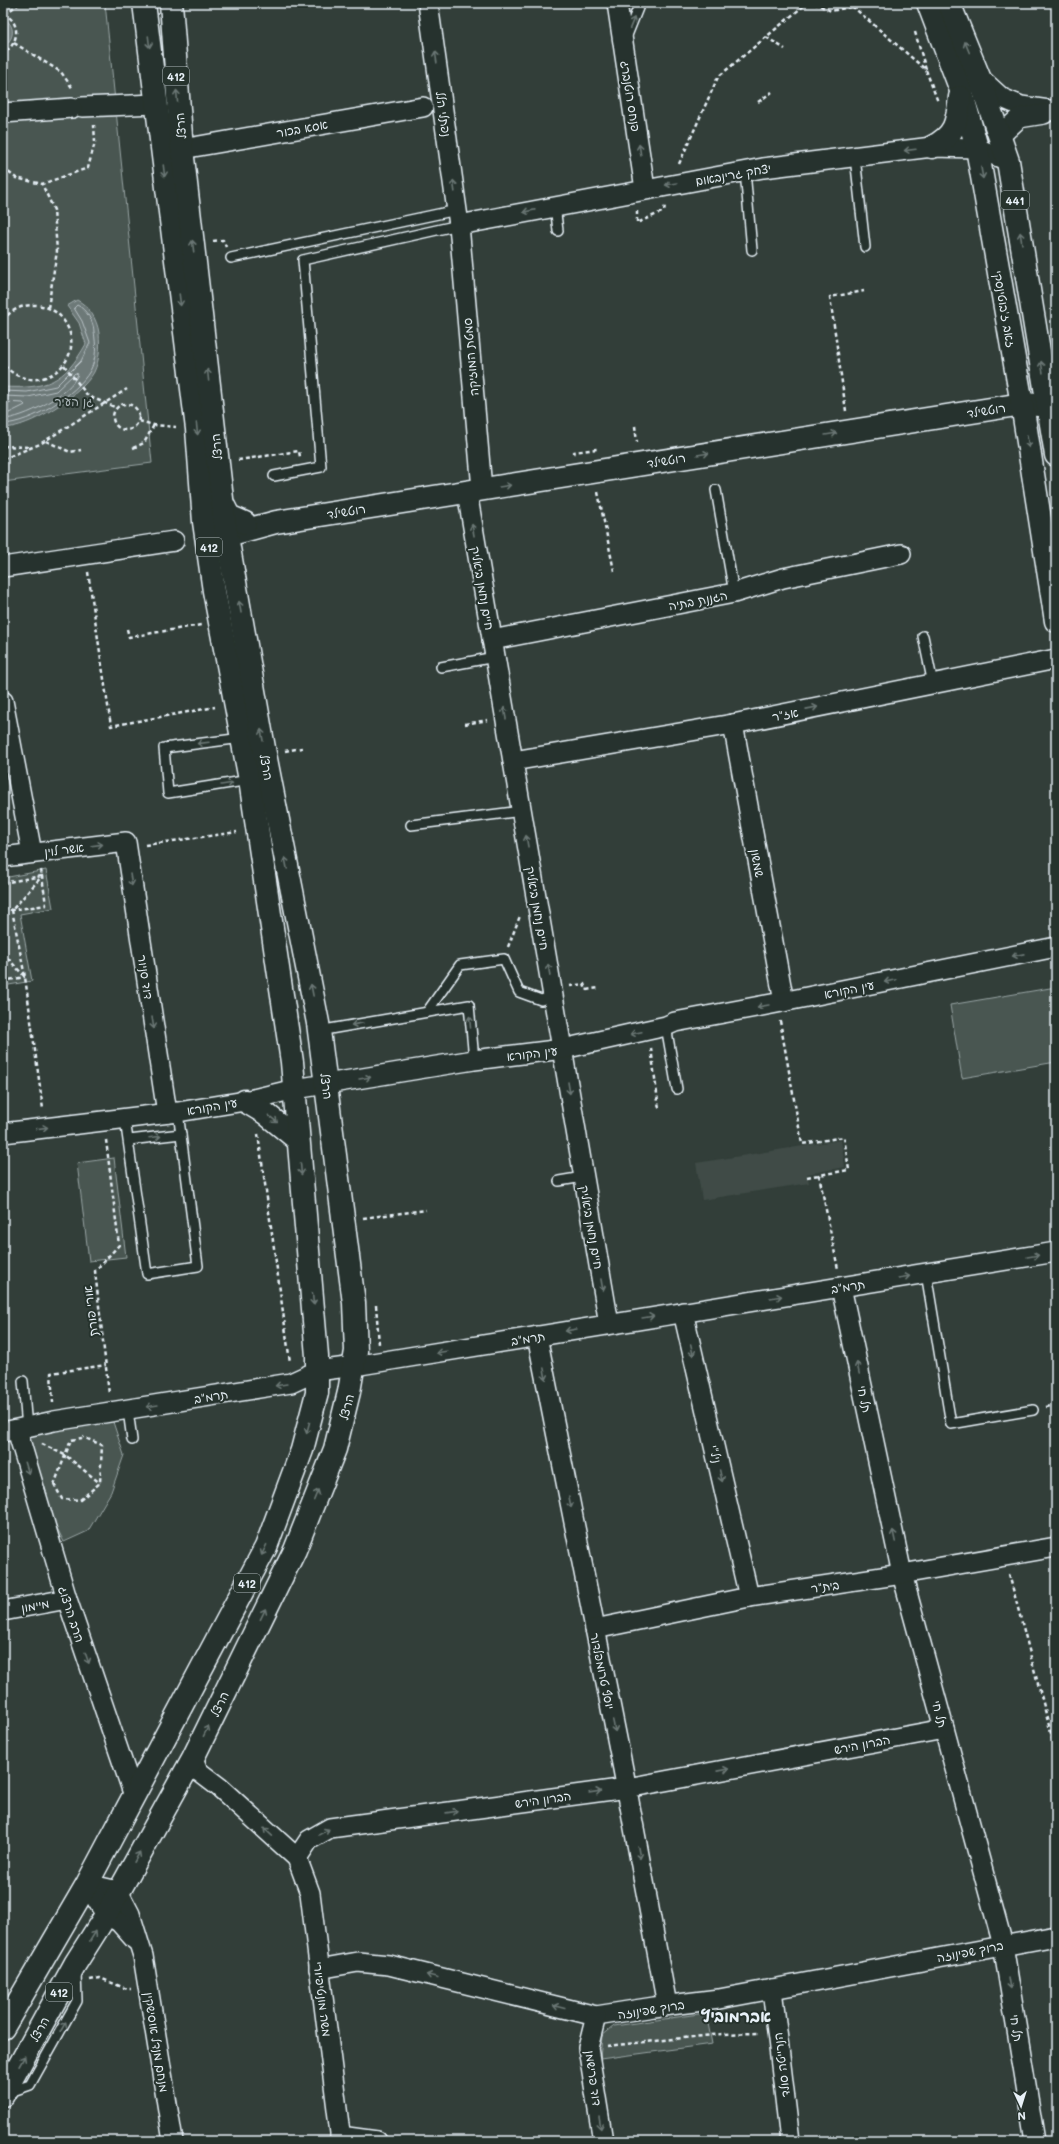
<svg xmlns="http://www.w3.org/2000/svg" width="1059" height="2144" viewBox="0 0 1059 2144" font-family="Mali,'Playpen Sans Hebrew',sans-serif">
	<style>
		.built { fill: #3f4b46 }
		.green { fill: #495651; stroke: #98a4a4 }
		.water { fill: #6d7978; stroke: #9ea9ab }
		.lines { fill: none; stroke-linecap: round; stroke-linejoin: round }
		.shore { stroke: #b7c1c5; stroke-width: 1 }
		.lane-casing { stroke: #e8f1f8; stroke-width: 12 }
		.street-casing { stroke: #e8f1f8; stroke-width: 22 }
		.secondary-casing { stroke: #e8f1f8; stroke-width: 25 }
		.primary-casing { stroke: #e8f1f8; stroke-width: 25 }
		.path { stroke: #e8f1f8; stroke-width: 2.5; stroke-dasharray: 4 3; stroke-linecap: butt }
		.lane { stroke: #26332d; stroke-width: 9 }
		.street { stroke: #26332d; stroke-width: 19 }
		.secondary { stroke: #26332d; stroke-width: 22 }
		.primary { stroke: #26332d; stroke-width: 22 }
		.oneway { stroke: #6a7674 }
		.labels { text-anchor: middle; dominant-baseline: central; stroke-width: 4; stroke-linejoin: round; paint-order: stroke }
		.shield { fill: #26332d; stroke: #aeb8bb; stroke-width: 1 }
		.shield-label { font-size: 11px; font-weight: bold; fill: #e8f1f8 }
		.street-label { font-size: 12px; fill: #e8f1f8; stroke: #26332d }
		.park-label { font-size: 12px; fill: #b0bbbe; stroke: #26332d }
		.district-label { font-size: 16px; font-weight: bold; fill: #e8f1f8; stroke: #26332d }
	</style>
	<rect width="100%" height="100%" fill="#323e39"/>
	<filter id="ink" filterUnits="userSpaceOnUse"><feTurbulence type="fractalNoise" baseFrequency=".025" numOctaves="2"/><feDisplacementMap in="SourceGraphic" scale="8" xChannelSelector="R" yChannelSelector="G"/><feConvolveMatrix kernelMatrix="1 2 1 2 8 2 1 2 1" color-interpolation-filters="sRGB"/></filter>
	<g filter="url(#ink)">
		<path class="built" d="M841 1140 845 1167 807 1174 809 1183 702 1200 696 1163Z"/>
		<g class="green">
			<path d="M3 3H105L152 463 3 482Z"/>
			<path d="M46 870 53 908 20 914 32 981 3 986V878Z"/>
			<path d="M1056 987V1062L962 1078 950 1005Z"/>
			<path d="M114 1158 126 1257 89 1261 77 1163Z"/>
			<path d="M112 1419 124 1455 111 1492 88 1531 64 1542 46 1506 26 1433Z"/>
			<path d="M706 2013 712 2044 600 2059 602 2036 614 2026Z"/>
		</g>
		<g class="water">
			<path d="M3 18C16 25 15 39 3 47Z"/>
			<path d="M77 300C89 306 97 319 99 333 100 348 100 359 94 372 81 396 29 428 3 428V387C46 389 64 383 86 344L79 323 67 306Z"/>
		</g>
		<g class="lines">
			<g class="shore">
				<path d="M3 391 27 392 56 386 81 361 90 343 82 321 74 308 77 305C86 309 94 322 94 332 96 345 97 358 90 371 76 395 31 423 3 424"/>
				<path d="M3 396 28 397 56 391 75 373 78 374C71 394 23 419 3 419"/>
				<path d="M3 402 23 403 25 405 9 413H3"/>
			</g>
			<g class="lane-casing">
				<g id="lane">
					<path d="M626 38 640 3"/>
					<path d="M855 157 865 247"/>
					<path d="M745 171 752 250"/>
					<path d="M555 205 558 231"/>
					<path d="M231 258 457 210"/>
					<path d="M274 476 321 467 303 260 459 225"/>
					<path d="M716 490 734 593"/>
					<path d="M923 636 933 684"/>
					<path d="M441 667 495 657"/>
					<path d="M242 738 164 748 168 793 250 780"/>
					<path d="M411 825 522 811"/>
					<path d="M427 1012 460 965 504 959 519 992 541 1000 553 996"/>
					<path d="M320 1025 324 1030 469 1005 474 1060"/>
					<path d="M666 1026 677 1089"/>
					<path d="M125 1119 147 1274 198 1266 178 1112"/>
					<path d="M129 1140 181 1134"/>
					<path d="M559 1181 583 1177"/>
					<path d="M926 1273 951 1424 1033 1410"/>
					<path d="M23 1381 27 1428"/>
					<path d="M128 1410 132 1440"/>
					<path d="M7 2093 30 2085 77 2001 76 1973"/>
				</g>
			</g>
			<g class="street-casing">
				<g id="street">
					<path d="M428 3 459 225 482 489"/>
					<path d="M617 3 645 189"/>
					<path d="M979 77 1002 98 1021 106 1056 111"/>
					<path d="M82 107 156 104"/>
					<path d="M3 113 72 108"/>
					<path d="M1001 135 1019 118 1044 114"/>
					<path d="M182 149 423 107"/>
					<path d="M459 225 763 168 932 147 977 148 1008 161"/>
					<path d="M467 492 609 1324"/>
					<path d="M3 567 174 541"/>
					<path d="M492 640 734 593 783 578 901 554"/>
					<path d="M3 701 32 853"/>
					<path d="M733 724 784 1002"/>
					<path d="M513 761 733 724 1056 659"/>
					<path d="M3 857 126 842 167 1113"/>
					<path d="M3 1133 178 1112 245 1101 295 1089 474 1060 563 1049 666 1026 675 1022 777 1003 1056 947"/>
					<path d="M841 1287 902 1574 1003 1945 1035 2141"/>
					<path d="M683 1312 749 1597"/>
					<path d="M537 1336 623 1769 667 2005"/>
					<path d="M17 1430 67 1599 134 1796"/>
					<path d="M3 1432 54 1421 291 1383 317 1371 354 1366 1056 1252"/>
					<path d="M3 1611 67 1599"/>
					<path d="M595 1629 749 1597 902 1574 1056 1547"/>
					<path d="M193 1758 198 1771 219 1787 297 1858 310 1893 341 2141"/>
					<path d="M297 1858 309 1840 330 1828 627 1788 944 1729"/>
					<path d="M87 1884 118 1891 130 1914 143 1956 173 2141"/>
					<path d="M87 1884 106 1915 119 1922 135 1940"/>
					<path d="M319 1969 358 1962 389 1965 596 2016 654 2007 719 1999 1056 1936"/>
					<path d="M772 1989 790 2141"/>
					<path d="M596 2016 588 2048 603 2141"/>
					<path d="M340 2136 377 2141"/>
				</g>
			</g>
			<g class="secondary-casing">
				<path id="secondary" d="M228 535 276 522 1022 404 1056 406"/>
			</g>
			<g class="primary-casing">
				<g id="primary">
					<path d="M928 3 961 90 977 148 1022 404 1056 621"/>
					<path d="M949 3 979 77 1008 161 1056 455"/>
					<path d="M932 147C956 135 957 122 960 97"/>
					<path d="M223 504 229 516 245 523"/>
					<path d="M245 1101 265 1113 298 1140"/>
					<path d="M3 2028 87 1884 266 1547 302 1450 317 1393V1356L292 1062 250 780 214 591 204 522 197 429 144 3"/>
					<path d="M3 2095 75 1964 106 1915 193 1758 295 1550 335 1449 349 1392 356 1351 354 1303 318 1023 265 754 225 525 182 149 171 3"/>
				</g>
			</g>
			<g class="path">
				<path d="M814 3 831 11 868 3"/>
				<path d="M852 6 926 70 938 102"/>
				<path d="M3 14C22 21 19 45 3 53"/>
				<path d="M5 14 20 3"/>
				<path d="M915 32 926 70"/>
				<path d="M766 37 785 49"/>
				<path d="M14 43 61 72 73 89"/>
				<path d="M758 102 772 92"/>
				<path d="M679 164 718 77 807 3"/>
				<path d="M3 168 16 178 42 184"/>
				<path d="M637 211V223L664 211 665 205"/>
				<path d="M213 241 223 240 226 247"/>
				<path d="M48 308 57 251 54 210 42 184 88 168 95 142 94 125"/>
				<path d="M3 321C10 310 22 305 34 305 44 305 55 310 61 317 95 357 37 404 3 364"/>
				<path d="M64 365 88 396 117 408"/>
				<circle cx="126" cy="417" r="13"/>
				<path d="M846 411 830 297 864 291"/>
				<path d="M139 421 154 425 176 427"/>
				<path d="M635 426 637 442"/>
				<path d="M46 441 70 452 81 450"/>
				<path d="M3 446 30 447"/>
				<path d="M133 448 144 443 154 425"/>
				<path d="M575 454 574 452 597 449"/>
				<path d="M3 459 40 444 127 389"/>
				<path d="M238 460 299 451 300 457"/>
				<path d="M598 492 614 571"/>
				<path d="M88 572 111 726 215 707"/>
				<path d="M127 629 129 637 201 625"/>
				<path d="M465 724 488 720"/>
				<path d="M285 751 302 748"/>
				<path d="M145 845 237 832"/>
				<path d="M3 883 42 876 41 870"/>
				<path d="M3 908 12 910 46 905 42 876 12 910"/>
				<path d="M12 910 25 977 43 1109"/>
				<path d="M508 947 520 916"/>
				<path d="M3 953 25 977"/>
				<path d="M3 981 25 977"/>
				<path d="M570 986 584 984 586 990 599 988"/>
				<path d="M780 1021 802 1144 844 1137 849 1170 819 1175 838 1269"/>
				<path d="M651 1048 659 1109"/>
				<path d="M258 1134 290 1362"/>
				<path d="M106 1140 119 1245 95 1271 109 1394"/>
				<path d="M807 1177 819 1175"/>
				<path d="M363 1218 426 1210"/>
				<path d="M376 1305 379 1344"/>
				<path d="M53 1403 51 1373 106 1365"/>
				<path d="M1046 1407 1056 1405"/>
				<path d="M42 1444 65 1455 100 1483"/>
				<path d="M54 1484 62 1499 80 1500 100 1483 102 1445 83 1437"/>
				<path d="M54 1485 71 1440 82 1438"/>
				<path d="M1009 1574 1056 1752"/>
				<path d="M90 1980 100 1978 127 1989H131"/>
				<path d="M607 2046 722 2034 759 2033"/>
			</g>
			<use href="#lane" class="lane"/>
			<use href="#street" class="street"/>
			<use href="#secondary" class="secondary"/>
			<use href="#primary" class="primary"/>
		</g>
		<defs><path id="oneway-shaft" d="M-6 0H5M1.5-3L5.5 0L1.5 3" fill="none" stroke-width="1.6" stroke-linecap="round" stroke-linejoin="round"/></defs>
		<g class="oneway">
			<use href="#oneway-shaft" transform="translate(632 23) rotate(-68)"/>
			<use href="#oneway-shaft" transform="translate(149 42) rotate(83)"/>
			<use href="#oneway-shaft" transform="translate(967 47) rotate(-112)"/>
			<use href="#oneway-shaft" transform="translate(436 57) rotate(-98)"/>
			<use href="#oneway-shaft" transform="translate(177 96) rotate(-95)"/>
			<use href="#oneway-shaft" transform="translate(640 150) rotate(-99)"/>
			<use href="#oneway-shaft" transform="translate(910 150) rotate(173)"/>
			<use href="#oneway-shaft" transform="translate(164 171) rotate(83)"/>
			<use href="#oneway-shaft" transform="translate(982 173) rotate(80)"/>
			<use href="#oneway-shaft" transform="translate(671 184) rotate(170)"/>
			<use href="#oneway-shaft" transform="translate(454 186) rotate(-98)"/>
			<use href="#oneway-shaft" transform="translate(529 211) rotate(169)"/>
			<use href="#oneway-shaft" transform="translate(1021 238) rotate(-99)"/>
			<use href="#oneway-shaft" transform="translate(193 246) rotate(-97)"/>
			<use href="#oneway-shaft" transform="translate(180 300) rotate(83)"/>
			<use href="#oneway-shaft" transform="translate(1042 367) rotate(-99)"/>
			<use href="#oneway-shaft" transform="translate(208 375) rotate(-96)"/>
			<use href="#oneway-shaft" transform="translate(197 429) rotate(84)"/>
			<use href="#oneway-shaft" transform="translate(831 434) rotate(-9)"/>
			<use href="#oneway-shaft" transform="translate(1028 442) rotate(81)"/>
			<use href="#oneway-shaft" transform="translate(703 454) rotate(-9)"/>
			<use href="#oneway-shaft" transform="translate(505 486) rotate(-9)"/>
			<use href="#oneway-shaft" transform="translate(473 530) rotate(-100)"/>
			<use href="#oneway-shaft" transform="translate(240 607) rotate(-100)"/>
			<use href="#oneway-shaft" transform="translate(812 708) rotate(-11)"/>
			<use href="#oneway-shaft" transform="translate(505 713) rotate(-100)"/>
			<use href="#oneway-shaft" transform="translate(262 735) rotate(-100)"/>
			<use href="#oneway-shaft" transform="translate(203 743) rotate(173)"/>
			<use href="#oneway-shaft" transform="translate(227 784) rotate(-9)"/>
			<use href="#oneway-shaft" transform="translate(527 841) rotate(-100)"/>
			<use href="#oneway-shaft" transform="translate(97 845) rotate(-7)"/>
			<use href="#oneway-shaft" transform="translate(286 863) rotate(-101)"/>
			<use href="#oneway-shaft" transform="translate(131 880) rotate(81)"/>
			<use href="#oneway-shaft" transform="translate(1018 955) rotate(169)"/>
			<use href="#oneway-shaft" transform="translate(549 970) rotate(-100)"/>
			<use href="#oneway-shaft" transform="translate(890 981) rotate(169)"/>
			<use href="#oneway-shaft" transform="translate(312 990) rotate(-101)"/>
			<use href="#oneway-shaft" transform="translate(763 1006) rotate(170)"/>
			<use href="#oneway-shaft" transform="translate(470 1022) rotate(-95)"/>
			<use href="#oneway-shaft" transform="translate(153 1023) rotate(81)"/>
			<use href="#oneway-shaft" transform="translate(357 1024) rotate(170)"/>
			<use href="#oneway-shaft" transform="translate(636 1033) rotate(168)"/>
			<use href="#oneway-shaft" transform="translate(365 1078) rotate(-9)"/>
			<use href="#oneway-shaft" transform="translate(569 1088) rotate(81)"/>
			<use href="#oneway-shaft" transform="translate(273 1119) rotate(39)"/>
			<use href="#oneway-shaft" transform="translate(42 1128) rotate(-7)"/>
			<use href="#oneway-shaft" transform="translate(155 1137) rotate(-7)"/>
			<use href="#oneway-shaft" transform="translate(301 1169) rotate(85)"/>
			<use href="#oneway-shaft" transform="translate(1033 1256) rotate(-9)"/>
			<use href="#oneway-shaft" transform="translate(904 1277) rotate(-9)"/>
			<use href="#oneway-shaft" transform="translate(602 1285) rotate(80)"/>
			<use href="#oneway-shaft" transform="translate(776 1297) rotate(-9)"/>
			<use href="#oneway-shaft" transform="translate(313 1299) rotate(85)"/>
			<use href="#oneway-shaft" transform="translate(648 1317) rotate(-9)"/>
			<use href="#oneway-shaft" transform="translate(571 1330) rotate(170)"/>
			<use href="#oneway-shaft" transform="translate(692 1350) rotate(77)"/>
			<use href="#oneway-shaft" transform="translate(442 1352) rotate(171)"/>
			<use href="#oneway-shaft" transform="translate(858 1368) rotate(-102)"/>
			<use href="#oneway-shaft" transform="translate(545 1374) rotate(79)"/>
			<use href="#oneway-shaft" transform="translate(281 1385) rotate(171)"/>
			<use href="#oneway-shaft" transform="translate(152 1406) rotate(171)"/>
			<use href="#oneway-shaft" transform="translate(308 1428) rotate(105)"/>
			<use href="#oneway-shaft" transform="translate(27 1468) rotate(73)"/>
			<use href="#oneway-shaft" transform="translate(721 1476) rotate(77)"/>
			<use href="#oneway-shaft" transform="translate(316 1495) rotate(-68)"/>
			<use href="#oneway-shaft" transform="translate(570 1502) rotate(79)"/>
			<use href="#oneway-shaft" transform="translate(894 1536) rotate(-102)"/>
			<use href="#oneway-shaft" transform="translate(264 1550) rotate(116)"/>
			<use href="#oneway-shaft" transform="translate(263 1614) rotate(-64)"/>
			<use href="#oneway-shaft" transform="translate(87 1658) rotate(71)"/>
			<use href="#oneway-shaft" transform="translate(614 1726) rotate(78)"/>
			<use href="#oneway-shaft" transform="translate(206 1731) rotate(-64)"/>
			<use href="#oneway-shaft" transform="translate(723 1770) rotate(-11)"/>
			<use href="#oneway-shaft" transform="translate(595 1792) rotate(-8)"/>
			<use href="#oneway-shaft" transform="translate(452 1812) rotate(-8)"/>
			<use href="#oneway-shaft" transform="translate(268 1832) rotate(-137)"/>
			<use href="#oneway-shaft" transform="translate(324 1832) rotate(-29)"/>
			<use href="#oneway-shaft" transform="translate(639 1853) rotate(80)"/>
			<use href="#oneway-shaft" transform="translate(137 1857) rotate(-61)"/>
			<use href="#oneway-shaft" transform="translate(93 1936) rotate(-58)"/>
			<use href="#oneway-shaft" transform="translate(432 1976) rotate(-166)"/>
			<use href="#oneway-shaft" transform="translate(1009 1983) rotate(81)"/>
			<use href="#oneway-shaft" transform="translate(559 2007) rotate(-166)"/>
			<use href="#oneway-shaft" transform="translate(63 2027) rotate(-61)"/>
			<use href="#oneway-shaft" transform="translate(22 2061) rotate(-61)"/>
			<use href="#oneway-shaft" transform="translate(600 2123) rotate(81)"/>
		</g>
	</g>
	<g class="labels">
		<g class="shield">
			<rect x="163" y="67" width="26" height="18" rx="3"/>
			<rect x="1001" y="191" width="28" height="18" rx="3"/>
			<rect x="196" y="538" width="26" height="18" rx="3"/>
			<rect x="234" y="1574" width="26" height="18" rx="3"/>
			<rect x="46" y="1983" width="26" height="18" rx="3"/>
		</g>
		<g class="shield-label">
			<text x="176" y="76">412</text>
			<text x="1015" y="200">441</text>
			<text x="209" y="547">412</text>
			<text x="247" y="1583">412</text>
			<text x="59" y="1992">412</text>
		</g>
		<g class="street-label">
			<text transform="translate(631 96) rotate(81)">פנחס רוטנברג</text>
			<text transform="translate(444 114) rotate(82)">נפתלי הלל</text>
			<text transform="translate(180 126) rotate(-95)">הרצל</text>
			<text transform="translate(302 128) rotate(-10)">אסא בכור</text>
			<text transform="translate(733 174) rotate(-10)">יצחק גרינבאום</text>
			<text transform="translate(1005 309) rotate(80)">זאב ז'בוטינסקי</text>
			<text transform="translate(470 357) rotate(-95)">סמטת המוזיקה</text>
			<text transform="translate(986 410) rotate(-9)">רוטשילד</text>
			<text transform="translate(216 447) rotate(-96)">הרצל</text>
			<text transform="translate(666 460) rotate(-9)">רוטשילד</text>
			<text transform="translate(346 511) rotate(-9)">רוטשילד</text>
			<text transform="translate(483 588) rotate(80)">חיים נחמן ביאליק</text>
			<text transform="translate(698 600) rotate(-11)">הגננת בתיה</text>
			<text transform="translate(785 714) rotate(-11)">אז"ר</text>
			<text transform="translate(267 767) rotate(79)">הרצל</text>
			<text transform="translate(64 849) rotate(-7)">אשר לוין</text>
			<text transform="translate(758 863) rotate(80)">שמשון</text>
			<text transform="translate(538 908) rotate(80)">חיים נחמן ביאליק</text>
			<text transform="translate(146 977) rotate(81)">דוד סניור</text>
			<text transform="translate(849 989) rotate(-11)">עין הקורא</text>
			<text transform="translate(532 1053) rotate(-7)">עין הקורא</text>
			<text transform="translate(327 1086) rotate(82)">הרצל</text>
			<text transform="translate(212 1106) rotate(-10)">עין הקורא</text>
			<text transform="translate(592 1227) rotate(80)">חיים נחמן ביאליק</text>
			<text transform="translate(848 1286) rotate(-9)">תרמ"ב</text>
			<text transform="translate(90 1311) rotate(-97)">אורי פורת</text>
			<text transform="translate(528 1338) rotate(-9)">תרמ"ב</text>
			<text transform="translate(211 1396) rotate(-9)">תרמ"ב</text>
			<text transform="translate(865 1399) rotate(78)">תל חי</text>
			<text transform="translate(346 1407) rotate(-76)">הרצל</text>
			<text transform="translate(716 1454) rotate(77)">ניל"י</text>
			<text transform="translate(825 1586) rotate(-8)">בית"ר</text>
			<text transform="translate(35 1605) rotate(-10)">מיימון</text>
			<text transform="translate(72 1614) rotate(72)">הרב הרצוג</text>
			<text transform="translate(603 1671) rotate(78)">יוסף טרומפלדור</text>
			<text transform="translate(219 1704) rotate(-64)">הרצל</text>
			<text transform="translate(940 1714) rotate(75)">תל חי</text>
			<text transform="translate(862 1744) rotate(-11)">הברון הירש</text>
			<text transform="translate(543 1799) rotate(-8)">הברון הירש</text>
			<text transform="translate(970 1951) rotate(-11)">ברוך שפינוזה</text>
			<text transform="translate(323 1999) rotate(83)">משה מונטיפיורי</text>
			<text transform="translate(651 2009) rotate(-9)">ברוך שפינוזה</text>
			<text transform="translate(1017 2028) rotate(81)">תל חי</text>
			<text transform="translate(39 2029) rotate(-61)">הרצל</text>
			<text transform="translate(157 2042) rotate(81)">מנחם מנדל אוסישקין</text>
			<text transform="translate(781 2065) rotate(-97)">הנרייטה סולד</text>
			<text transform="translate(594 2078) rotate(82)">דוד פרישמן</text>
		</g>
		<g class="park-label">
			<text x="74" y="401">גן העיר</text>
		</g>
		<g class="district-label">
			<text x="736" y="2015">אברמוביץ</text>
		</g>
	</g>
	<rect width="1059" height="2144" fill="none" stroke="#26332d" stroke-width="16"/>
	<rect x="8" y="8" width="1043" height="2128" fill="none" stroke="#e8f1f8" stroke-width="1.5" filter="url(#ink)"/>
	<g transform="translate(1021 2106) rotate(176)" stroke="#26332d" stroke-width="3" paint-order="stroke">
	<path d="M0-3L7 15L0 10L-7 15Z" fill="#e8f1f8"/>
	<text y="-6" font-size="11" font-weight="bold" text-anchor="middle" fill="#e8f1f8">N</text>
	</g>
</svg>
